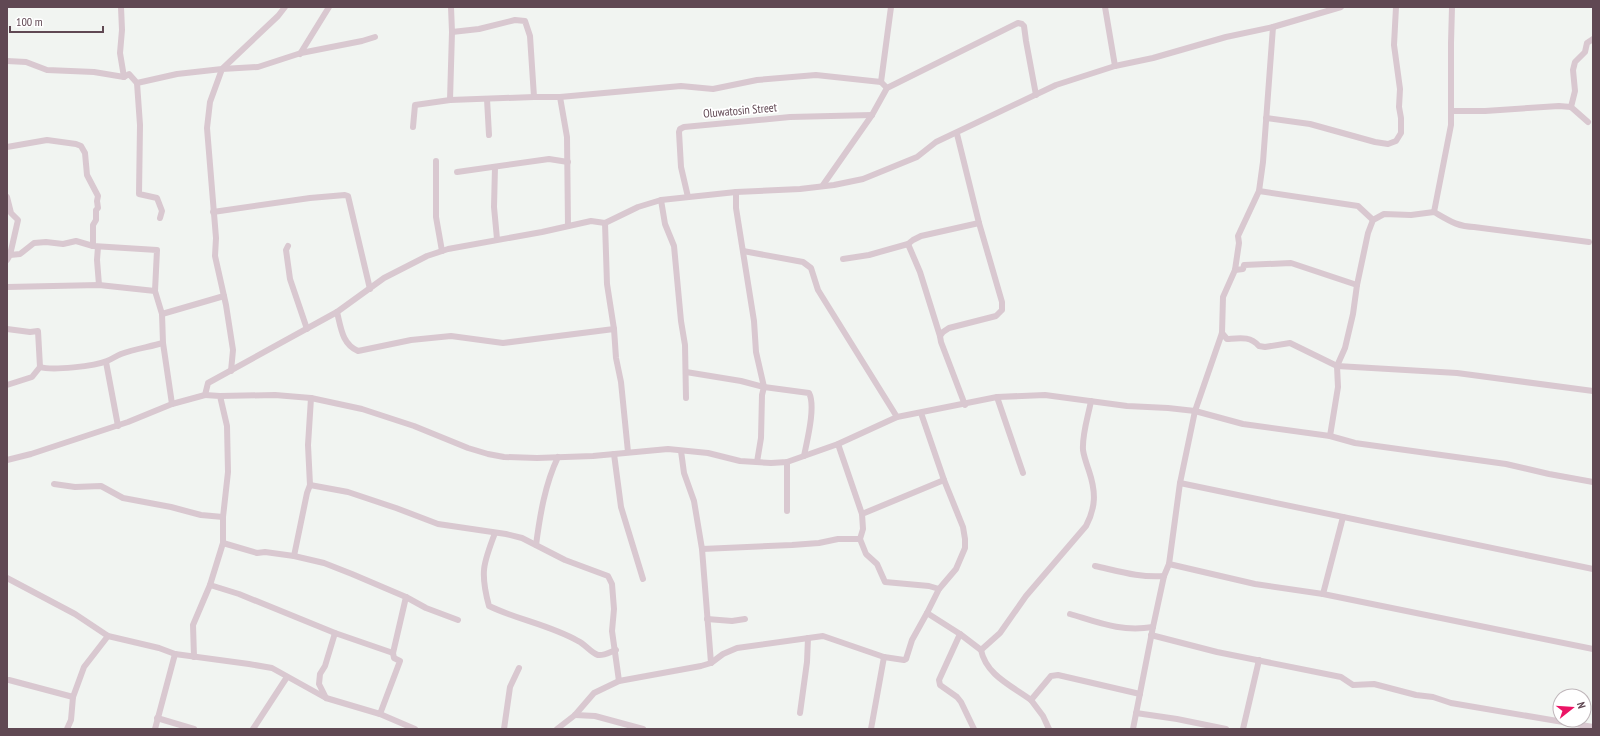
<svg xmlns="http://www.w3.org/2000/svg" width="1600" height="736" viewBox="0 0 1600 736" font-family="'PT Sans Narrow',sans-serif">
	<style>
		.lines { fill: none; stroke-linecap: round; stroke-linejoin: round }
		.minor { stroke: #d9c8d0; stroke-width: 6 }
		.labels { text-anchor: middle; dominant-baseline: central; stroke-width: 3.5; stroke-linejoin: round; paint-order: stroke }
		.street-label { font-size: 12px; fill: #604853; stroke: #fff }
	</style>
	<rect width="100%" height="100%" fill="#f1f4f1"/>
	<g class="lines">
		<g class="minor">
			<path d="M121 7 122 30 120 53 124 77"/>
			<path d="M1105 7 1115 66"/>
			<path d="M452 32 479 29 515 20 525 21 530 36 534 97"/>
			<path d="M300 54 329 7"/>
			<path d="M7 61 26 62 47 70 94 72 124 77 129 74 137 83 177 74 222 69 278 16 285 7"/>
			<path d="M881 82 891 7"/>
			<path d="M137 83 140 125 139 194 157 198 162 211 160 218"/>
			<path d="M560 97 567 137 568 226"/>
			<path d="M487 99 489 135"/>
			<path d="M450 100 452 32 451 7"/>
			<path d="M1451 111H1485L1559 106 1571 107"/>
			<path d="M1266 118 1310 124 1375 142 1388 144 1396 141 1401 133V118L1399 107 1400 89 1394 45 1396 7"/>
			<path d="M1588 122 1571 107 1575 91 1573 70 1575 62 1585 52 1587 43 1593 39"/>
			<path d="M413 127 415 105 450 100 534 97H560L681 86 713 89 757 80 816 75 881 82 887 88"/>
			<path d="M957 134 979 223 1002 302V310L996 316 949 328 943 332 940 336 941 342 965 405"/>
			<path d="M7 147 47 140 76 144 81 146 85 153 87 175 98 196 97 201 98 208 96 210V220L93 225V246L157 250 155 291"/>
			<path d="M436 161V217L442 251"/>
			<path d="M495 167 494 207 497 239"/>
			<path d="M457 172 549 159 568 162"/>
			<path d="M823 185 872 115 887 88 1018 23 1022 24 1024 26 1026 41 1036 95"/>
			<path d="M1259 191 1358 206 1373 220"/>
			<path d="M736 192V208L754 321 756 352 764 387 762 395 761 438 757 462"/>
			<path d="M7 197 11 213 18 220 10 255"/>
			<path d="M688 197 681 167 679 132 680 129 684 127 790 117 872 115"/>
			<path d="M661 200 665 224 674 246 681 321 685 345 686 398"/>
			<path d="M213 212 310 198 345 195 348 196 370 289"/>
			<path d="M1434 212 1451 125V43L1452 7"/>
			<path d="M908 244 920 272 940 336"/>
			<path d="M288 246 286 250 290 279 307 329"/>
			<path d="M98 247 97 260 99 285"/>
			<path d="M743 251 803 262 811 268 818 290 897 417"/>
			<path d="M843 259 869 255 908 244 913 240 921 236 979 223"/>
			<path d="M7 260 10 255 20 254 34 243 46 242 63 244 76 241 93 246"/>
			<path d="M1235 270 1243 269 1244 265 1291 263 1357 285"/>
			<path d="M7 287 99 285 155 291 162 314 163 343 172 404"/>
			<path d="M337 312C341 328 342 344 358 351L411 340 451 336 503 343 614 329 607 284 605 223"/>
			<path d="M162 314 224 296"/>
			<path d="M7 329 30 332 38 331 40 367 32 377 7 385"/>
			<path d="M614 329 616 358 621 382 628 452"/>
			<path d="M1222 333 1227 339C1241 338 1250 336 1259 346L1265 347 1290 343 1337 366 1457 373 1593 391"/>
			<path d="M106 362 118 426"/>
			<path d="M40 367C52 371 95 366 107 361 112 359 116 356 121 354 134 349 149 347 163 343"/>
			<path d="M231 371 233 350 226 305 215 256 216 238 207 128 210 102 222 69 258 67 301 53 362 41 375 37"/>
			<path d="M686 372 741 381 764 387 809 393C816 406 807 441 804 456"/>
			<path d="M220 396 275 395 311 398 362 409 414 426 468 448 488 454 504 457 537 458 593 456 668 449 708 453 740 461 771 463 787 462 838 444 897 417 997 397 1045 395 1127 406 1168 408 1195 411 1243 424 1330 436 1355 443 1506 464 1549 474 1593 482"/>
			<path d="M997 397 1023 473"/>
			<path d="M921 413 944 480 963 527 965 539V548L956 569 939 589 927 613"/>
			<path d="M1330 436 1338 387 1337 366 1345 348 1353 314 1357 285 1368 233 1373 220 1384 214 1411 215 1434 212C1448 220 1458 227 1474 227L1589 242"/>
			<path d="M838 444 862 514"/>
			<path d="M681 451 684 473 694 501 702 549 792 545 819 543 838 539H860"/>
			<path d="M614 454 621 507 643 579"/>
			<path d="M7 460 31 454 128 422 172 404 205 395 208 383 337 312 384 278 427 256 448 249 542 232 591 221 605 223 638 207 661 200 736 192 800 189 834 185 863 179 917 157 936 142 1056 85 1115 66 1153 58 1226 37 1273 27 1341 7"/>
			<path d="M1180 483 1593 569"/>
			<path d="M54 484 75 487 101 486 123 498 171 507 201 515 223 517"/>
			<path d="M310 485 348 492 396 508 438 524 506 534 522 538 565 560 608 576 612 584 614 609 612 631 619 681"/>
			<path d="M787 511V462"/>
			<path d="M495 533C483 564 480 573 489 606 518 620 550 625 578 641 585 644 591 653 598 655 604 656 610 652 616 650"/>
			<path d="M223 543 257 553 265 552 294 556 324 563 352 574 406 597 426 608 458 620"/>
			<path d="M536 545C540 515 545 484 558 457"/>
			<path d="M702 549 711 663"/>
			<path d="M294 556 307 493 310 485 308 445 311 398"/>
			<path d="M1169 564 1255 584 1323 594 1593 649"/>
			<path d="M1095 566C1118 571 1140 578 1164 576"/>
			<path d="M7 578 75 614 108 636 159 648 175 654 249 664 272 668 326 698 380 714 415 729"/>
			<path d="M210 585 239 594 335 633 393 653"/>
			<path d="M939 589 929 586 885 582 877 564 866 554 860 539 863 529 862 514 944 480"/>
			<path d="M1323 594 1343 517"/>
			<path d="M1070 614C1100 623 1121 632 1153 627"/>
			<path d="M707 619 732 621 745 619"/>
			<path d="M960 634 939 680 940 685 957 697 961 702 974 729"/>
			<path d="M1151 635 1217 652 1341 677 1353 685 1374 684 1416 695 1433 697 1451 703 1593 727"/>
			<path d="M981 650 1000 633 1026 596 1086 526C1096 507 1096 492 1089 471 1087 465 1084 457 1083 450 1082 434 1088 417 1091 401"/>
			<path d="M194 657 193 625 210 585 223 543V517L228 472 227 426 220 396 205 395"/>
			<path d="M9 680 73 697"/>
			<path d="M326 698 319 684 320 674 325 666 335 633"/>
			<path d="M800 713 807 662 808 638"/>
			<path d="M1136 713 1177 719 1226 729"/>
			<path d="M380 714 400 661 394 658 393 653 406 597"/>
			<path d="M575 715 595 716 643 729"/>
			<path d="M157 718 194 729"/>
			<path d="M67 729 71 720 73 697 84 667 108 636"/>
			<path d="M155 729 175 654"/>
			<path d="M253 729 287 677"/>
			<path d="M504 729 510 687 519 668"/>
			<path d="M557 729 575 715 594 693 619 681 701 666 711 663 723 654 737 648 823 636 884 657 904 660 906 659 912 640 927 613 960 634 981 650C986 675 1012 686 1031 700"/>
			<path d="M871 729 884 657"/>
			<path d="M1049 729 1043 716 1031 700 1051 676 1058 675 1140 694"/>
			<path d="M1133 729 1153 627 1164 576 1169 564 1180 483 1195 411 1222 333 1223 297 1235 270 1239 243 1238 236 1259 191 1263 162 1273 27"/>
			<path d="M1243 729 1259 660"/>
		</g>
	</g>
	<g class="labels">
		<g class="street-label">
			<text transform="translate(740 110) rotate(-5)">Oluwatosin Street</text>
		</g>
	</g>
	<rect width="1600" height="736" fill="none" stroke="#604853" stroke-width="16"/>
	<g transform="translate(1572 708) rotate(73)"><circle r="19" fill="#ffffff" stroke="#bfb6ba"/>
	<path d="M0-3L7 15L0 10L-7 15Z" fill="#eb1465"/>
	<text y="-6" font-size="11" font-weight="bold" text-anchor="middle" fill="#604853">N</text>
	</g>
	<path d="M10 26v6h93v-6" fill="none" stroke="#604853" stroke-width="2"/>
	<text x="16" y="26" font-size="12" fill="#604853" stroke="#ffffff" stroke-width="3" paint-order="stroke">100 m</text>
</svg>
